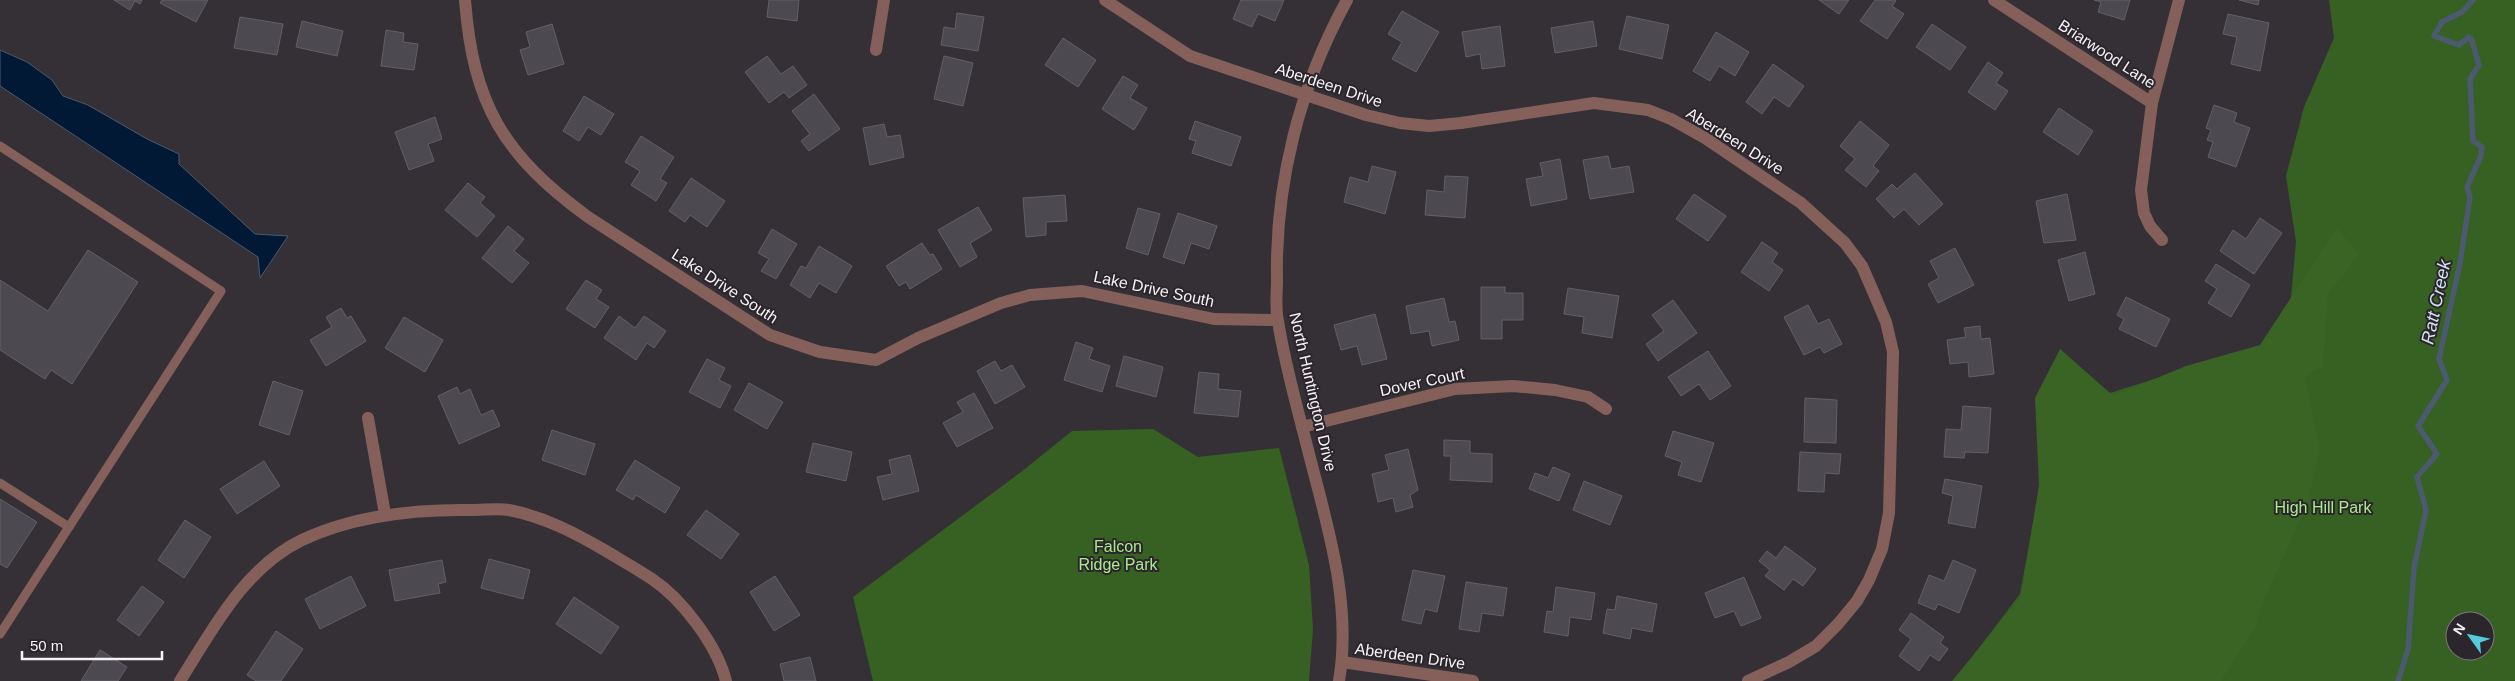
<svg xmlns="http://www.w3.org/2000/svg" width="2515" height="681" viewBox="0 0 2515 681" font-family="Arial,sans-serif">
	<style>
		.green { fill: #366122; fill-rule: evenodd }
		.forest { fill: #396423 }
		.water { fill: #021936; stroke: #4b5a6f }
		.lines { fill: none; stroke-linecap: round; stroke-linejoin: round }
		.stream { stroke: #4b5a6f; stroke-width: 5.5 }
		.building { fill: #4c4a50; stroke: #625f66 }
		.service { stroke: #85605b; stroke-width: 9 }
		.minor { stroke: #85605b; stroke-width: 12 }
		.tertiary { stroke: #85605b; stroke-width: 12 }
		.labels { text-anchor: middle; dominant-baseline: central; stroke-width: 4; stroke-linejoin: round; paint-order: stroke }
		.street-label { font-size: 16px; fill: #f5f1f5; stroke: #2b262b }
		.park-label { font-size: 16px; fill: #aaea8e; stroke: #2b262b }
		.water-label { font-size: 18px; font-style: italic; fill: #d5e2f3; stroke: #2b262b }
	</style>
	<rect width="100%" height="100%" fill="#353035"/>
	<g class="green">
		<path d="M2329 0H2515V681H1954L2020 594 2040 484 2036 397 2061 350 2110 393 2266 344 2290 308 2296 242 2286 176 2304 107 2334 38ZM2455 621H2485V651H2455Z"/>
		<path d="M1153 429 1198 457 1279 448 1309 565 1313 629 1309 681H873L853 597 1021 472 1072 431Z"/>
	</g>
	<path class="forest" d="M2337 227 2359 255 2328 294 2323 366 2305 377 2320 450 2307 505 2263 602 2256 627 2221 681H1952L2021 597 2039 485 2035 398 2060 349 2113 396 2186 366 2260 345Z"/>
	<path class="water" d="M0 50 27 62 52 80 63 96 88 105 147 139 179 154V164L255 234 288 236 260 278 258 257 0 86Z"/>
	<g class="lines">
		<path class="stream" d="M2398 681 2408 649 2414 568 2426 510 2417 477 2437 454 2418 426 2447 380 2439 359 2460 263 2470 197 2467 187 2481 156 2482 147 2473 141 2470 79 2479 65 2472 41 2469 37 2459 45 2434 36 2442 22 2462 12 2473 0"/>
	</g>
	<g class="building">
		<path d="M114 0H142L140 4 135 1 130 10Z"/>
		<path d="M162 0H208L196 22 160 3Z"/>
		<path d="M769 0H799L797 21 767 17Z"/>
		<path d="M1241 0H1284L1275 21 1258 14 1252 27 1233 19Z"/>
		<path d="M1819 0H1849L1839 14Z"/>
		<path d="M1875 0H1894L1896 1 1892 6 1904 14 1887 39 1860 21Z"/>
		<path d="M2094 0H2130L2124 20 2098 12 2101 2Z"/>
		<path d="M2239 0H2259L2258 5Z"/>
		<path d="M1402 11 1439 32 1416 72 1392 59 1402 42 1388 34Z"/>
		<path d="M957 13 984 17 978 51 941 45 944 27 955 29Z"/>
		<path d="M2228 14 2269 23 2260 71 2231 64 2237 37 2223 34Z"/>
		<path d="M1627 16 1669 25 1662 59 1619 49Z"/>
		<path d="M240 17 283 24 277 55 234 48Z"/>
		<path d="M302 21 343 31 337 56 296 47Z"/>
		<path d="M1593 21 1597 46 1555 53 1551 28Z"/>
		<path d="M552 24 564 64 528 75 520 50 530 47 526 32Z"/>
		<path d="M1932 24 1966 47 1950 70 1916 47Z"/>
		<path d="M1500 26 1505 66 1482 69 1480 54 1466 57 1462 32Z"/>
		<path d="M386 30 404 33 403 42 418 44 414 70 381 66Z"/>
		<path d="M1716 32 1749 52 1735 76 1719 66 1710 81 1693 71Z"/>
		<path d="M1063 38 1096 60 1078 87 1045 65Z"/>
		<path d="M767 56 781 74 793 66 807 85 789 98 784 92 769 103 745 72Z"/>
		<path d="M944 56 973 63 963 106 934 99Z"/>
		<path d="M1988 62 2003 73 1996 83 2008 91 1995 110 1968 92Z"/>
		<path d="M1773 64 1804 86 1789 107 1774 97 1762 114 1746 102Z"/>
		<path d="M1123 76 1138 85 1130 98 1147 108 1134 130 1102 109Z"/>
		<path d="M814 94 840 129 809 151 801 141 810 134 792 111Z"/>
		<path d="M584 96 614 114 601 135 588 127 579 141 563 131Z"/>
		<path d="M2214 105 2237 113 2234 122 2250 128 2236 167 2208 157 2213 142 2207 140 2211 130 2206 128Z"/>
		<path d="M2059 108 2093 131 2078 155 2043 132Z"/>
		<path d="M435 117 442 139 428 144 434 161 409 170 395 132Z"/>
		<path d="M1195 121 1241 137 1231 166 1192 153 1196 141 1189 139Z"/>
		<path d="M1860 121 1889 145 1873 166 1879 171 1866 187 1845 170 1855 159 1840 146Z"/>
		<path d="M884 124 887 137 900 135 904 157 870 165 863 128Z"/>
		<path d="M641 136 674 157 660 179 667 183 656 201 631 185 640 171 625 162Z"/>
		<path d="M1608 156 1611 169 1629 166 1634 192 1590 199 1583 160Z"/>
		<path d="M1560 159 1567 199 1531 206 1526 179 1543 176 1540 163Z"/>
		<path d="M1372 166 1396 172 1385 214 1344 202 1350 177 1368 182Z"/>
		<path d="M1915 173 1943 204 1919 225 1904 209 1894 218 1876 199 1892 184 1897 189Z"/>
		<path d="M1445 176 1468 177 1465 218 1425 215 1427 190 1444 192Z"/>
		<path d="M691 178 725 201 707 227 690 215 685 222 669 211Z"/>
		<path d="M468 183 485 197 480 203 495 216 477 237 445 210Z"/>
		<path d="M1694 194 1726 216 1708 241 1676 219Z"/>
		<path d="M2067 194 2076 240 2044 243 2036 201Z"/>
		<path d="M1065 195 1067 221 1046 222V235L1026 237 1023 198Z"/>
		<path d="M978 207 992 230 970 243 977 257 960 267 938 230Z"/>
		<path d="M1138 208 1160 214 1148 255 1126 248Z"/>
		<path d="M1178 213 1217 226 1209 249 1191 243 1184 264 1163 257Z"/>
		<path d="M2260 218 2282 233 2254 274 2220 251 2233 230 2246 239Z"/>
		<path d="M508 226 524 239 514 251 529 263 512 283 482 258Z"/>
		<path d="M772 229 797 244 776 279 761 271 769 259 758 253Z"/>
		<path d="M1762 242 1778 253 1772 262 1783 270 1769 291 1741 272Z"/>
		<path d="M922 243 930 255 933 254 942 269 910 289 906 282 899 286 886 266Z"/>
		<path d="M819 246 852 266 836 293 819 283 810 298 790 285 801 266 806 268Z"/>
		<path d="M1955 248 1974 285 1938 303 1928 284 1939 278 1930 261Z"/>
		<path d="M88 250 138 282 72 384 51 370 45 379 0 350V280L48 311Z"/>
		<path d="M2085 252 2095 294 2069 301 2058 260Z"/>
		<path d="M2216 264 2250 285 2231 317 2208 303 2217 289 2205 281Z"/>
		<path d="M586 280 602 290 596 299 609 307 595 328 566 309Z"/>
		<path d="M1481 287H1505V293H1523V320H1502V339H1481Z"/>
		<path d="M1568 288 1619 296 1612 338 1582 333 1584 317 1564 314Z"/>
		<path d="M2126 297 2170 319 2156 347 2119 329 2124 319 2117 315Z"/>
		<path d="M1444 298 1449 322 1455 321 1459 340 1432 346 1429 331 1411 334 1406 306Z"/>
		<path d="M1673 300 1697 333 1658 361 1646 344 1664 331 1652 315Z"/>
		<path d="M1808 305 1818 324 1829 319 1842 344 1824 353 1820 347 1804 355 1784 317Z"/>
		<path d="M341 308 347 318 351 316 366 341 326 366 310 340 332 327 326 317Z"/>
		<path d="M1375 314 1387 359 1362 365 1357 346 1341 350 1334 325Z"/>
		<path d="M619 316 635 328 644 316 666 331 654 348 647 343 636 360 604 338Z"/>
		<path d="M404 317 443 340 425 372 385 348Z"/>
		<path d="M1980 326 1981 339 1990 338 1994 374 1969 377 1968 362 1950 364 1947 340 1966 337 1964 328Z"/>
		<path d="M1076 342 1093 348 1089 359 1110 366 1102 392 1064 380Z"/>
		<path d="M1708 351 1731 386 1710 400 1699 384 1681 396 1668 377Z"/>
		<path d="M1124 356 1163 367 1156 397 1116 386Z"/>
		<path d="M707 359 725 368 719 380 731 386 720 408 689 392Z"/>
		<path d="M995 361 1001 371 1012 365 1025 387 995 404 977 371Z"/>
		<path d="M1199 372 1219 374 1218 389 1241 391 1238 417 1194 413Z"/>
		<path d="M273 381 303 391 289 435 259 425Z"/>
		<path d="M749 383 783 402 767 429 734 410Z"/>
		<path d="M457 387 460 394 470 389 481 415 493 410 500 426 459 444 438 396Z"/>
		<path d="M974 393 993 428 957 447 943 423 963 412 957 402Z"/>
		<path d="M1805 398 1837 400 1836 443 1804 442Z"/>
		<path d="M1963 406 1991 408 1988 453 1965 452 1964 458 1944 457 1946 429 1961 430Z"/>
		<path d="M552 430 595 444 585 475 542 460Z"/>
		<path d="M1673 431 1714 443 1701 482 1678 475 1682 462 1665 456Z"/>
		<path d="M1444 440 1470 441V453L1492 454V482L1450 480 1451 456H1444Z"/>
		<path d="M813 443 852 452 846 481 806 472Z"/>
		<path d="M1408 449 1418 490 1410 495 1413 507 1396 512 1393 498 1378 502 1372 474 1389 470 1385 455Z"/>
		<path d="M1800 452 1841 454 1839 474 1825 473 1824 492 1798 491Z"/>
		<path d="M910 455 919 491 883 500 877 477 892 474 889 460Z"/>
		<path d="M635 460 680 488 665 513 636 495 633 500 616 490Z"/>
		<path d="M264 461 280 486 237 514 220 489Z"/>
		<path d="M1553 467 1570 474 1559 501 1529 489 1535 473 1548 478Z"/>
		<path d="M1945 479 1982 486 1975 528 1948 523 1953 496 1942 493Z"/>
		<path d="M1584 481 1622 496 1610 525 1573 510Z"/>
		<path d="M0 499 37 522 7 568 0 564Z"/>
		<path d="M706 510 739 534 721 559 687 535Z"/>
		<path d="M185 520 211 537 184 578 158 560Z"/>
		<path d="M1785 546 1816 569 1803 586 1793 579 1784 590 1765 576 1770 570 1759 561 1767 551 1776 558Z"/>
		<path d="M489 559 530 570 523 599 481 588Z"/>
		<path d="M442 560 446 582 438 584 440 593 395 601 389 570Z"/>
		<path d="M1953 560 1976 570 1959 613 1938 604 1935 610 1918 603 1929 575 1944 581Z"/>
		<path d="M1413 570 1445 576 1437 612 1425 609 1421 624 1402 620Z"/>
		<path d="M351 576 366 606 320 629 305 599Z"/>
		<path d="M775 576 800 615 774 631 750 592Z"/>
		<path d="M1744 577 1761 618 1741 626 1734 611 1715 618 1705 593Z"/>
		<path d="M1466 582 1507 588 1503 616 1482 613 1479 632 1459 629Z"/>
		<path d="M142 586 164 602 139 636 117 620Z"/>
		<path d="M1556 587 1595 593 1591 620 1570 617 1568 636 1544 632 1547 611 1553 612Z"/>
		<path d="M1617 596 1657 604 1652 632 1632 628 1630 639 1603 633 1607 609 1615 610Z"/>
		<path d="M574 597 619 627 601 654 556 624Z"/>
		<path d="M1911 613 1944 637 1940 643 1948 649 1939 661 1930 655 1919 671 1899 656 1911 639 1899 630Z"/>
		<path d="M276 631 303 649 281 681H256L247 675Z"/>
		<path d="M100 650 127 667 118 681H81Z"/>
		<path d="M810 657 816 681H784L780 664Z"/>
	</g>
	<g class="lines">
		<g class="service">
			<path d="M0 146 221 291 0 634"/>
			<path d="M0 483 69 527"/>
		</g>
		<g class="minor">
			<path d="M465 0C473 104 503 155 588 217L770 335 820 352 876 360 918 338 1001 303 1030 295 1082 291 1214 319 1277 320"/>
			<path d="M1105 0 1190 56 1366 115 1400 123 1429 126 1461 123 1594 103 1648 110 1671 119 1705 138 1801 203 1845 243 1862 266 1872 289 1886 322 1893 352 1889 513 1882 549 1869 580 1857 601 1838 624 1816 646 1789 662 1748 681"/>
			<path d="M1994 0 2152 103"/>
			<path d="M876 50 884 0"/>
			<path d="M2162 240 2150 226 2144 213 2141 190 2152 103 2179 0"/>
			<path d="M368 418 385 514"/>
			<path d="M1302 427 1455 389 1513 386 1555 390 1588 397 1606 409"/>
			<path d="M1342 662 1473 681"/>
			<path d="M180 681C213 629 244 568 302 540 355 515 414 509 472 510 484 510 498 508 509 510 545 517 575 533 606 551 621 560 637 569 652 579 682 599 717 645 726 681"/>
		</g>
		<path class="tertiary" d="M1339 681C1352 604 1328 528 1309 454 1298 410 1285 366 1278 321 1275 308 1277 293 1277 280 1275 183 1300 85 1347 0"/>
	</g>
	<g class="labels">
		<g class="street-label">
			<text transform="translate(2107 54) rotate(33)">Briarwood Lane</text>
			<text transform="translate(1329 85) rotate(18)">Aberdeen Drive</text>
			<text transform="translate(1735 141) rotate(32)">Aberdeen Drive</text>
			<text transform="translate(725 286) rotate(33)">Lake Drive South</text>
			<text transform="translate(1154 289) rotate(12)">Lake Drive South</text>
			<text transform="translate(1422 382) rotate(-12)">Dover Court</text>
			<text transform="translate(1313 392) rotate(77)">North Huntington Drive</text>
			<text transform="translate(1410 656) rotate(8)">Aberdeen Drive</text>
		</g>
		<g class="park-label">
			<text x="2323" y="507">High Hill Park</text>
			<text x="1118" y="546">Falcon<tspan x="1118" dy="18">Ridge Park</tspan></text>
		</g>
		<g class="water-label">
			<text transform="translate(2436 302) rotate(-78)">Ratt Creek</text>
		</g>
	</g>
	<g transform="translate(2470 636) rotate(303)"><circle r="24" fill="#2b262b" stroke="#7c777c"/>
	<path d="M0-4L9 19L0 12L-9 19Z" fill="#54cadc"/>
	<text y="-8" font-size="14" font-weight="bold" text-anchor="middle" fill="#f5f1f5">N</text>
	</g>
	<path d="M22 651v8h140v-8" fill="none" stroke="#f5f1f5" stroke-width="2.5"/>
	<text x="30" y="651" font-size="15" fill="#f5f1f5" stroke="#2b262b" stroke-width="4" paint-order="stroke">50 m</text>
</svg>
